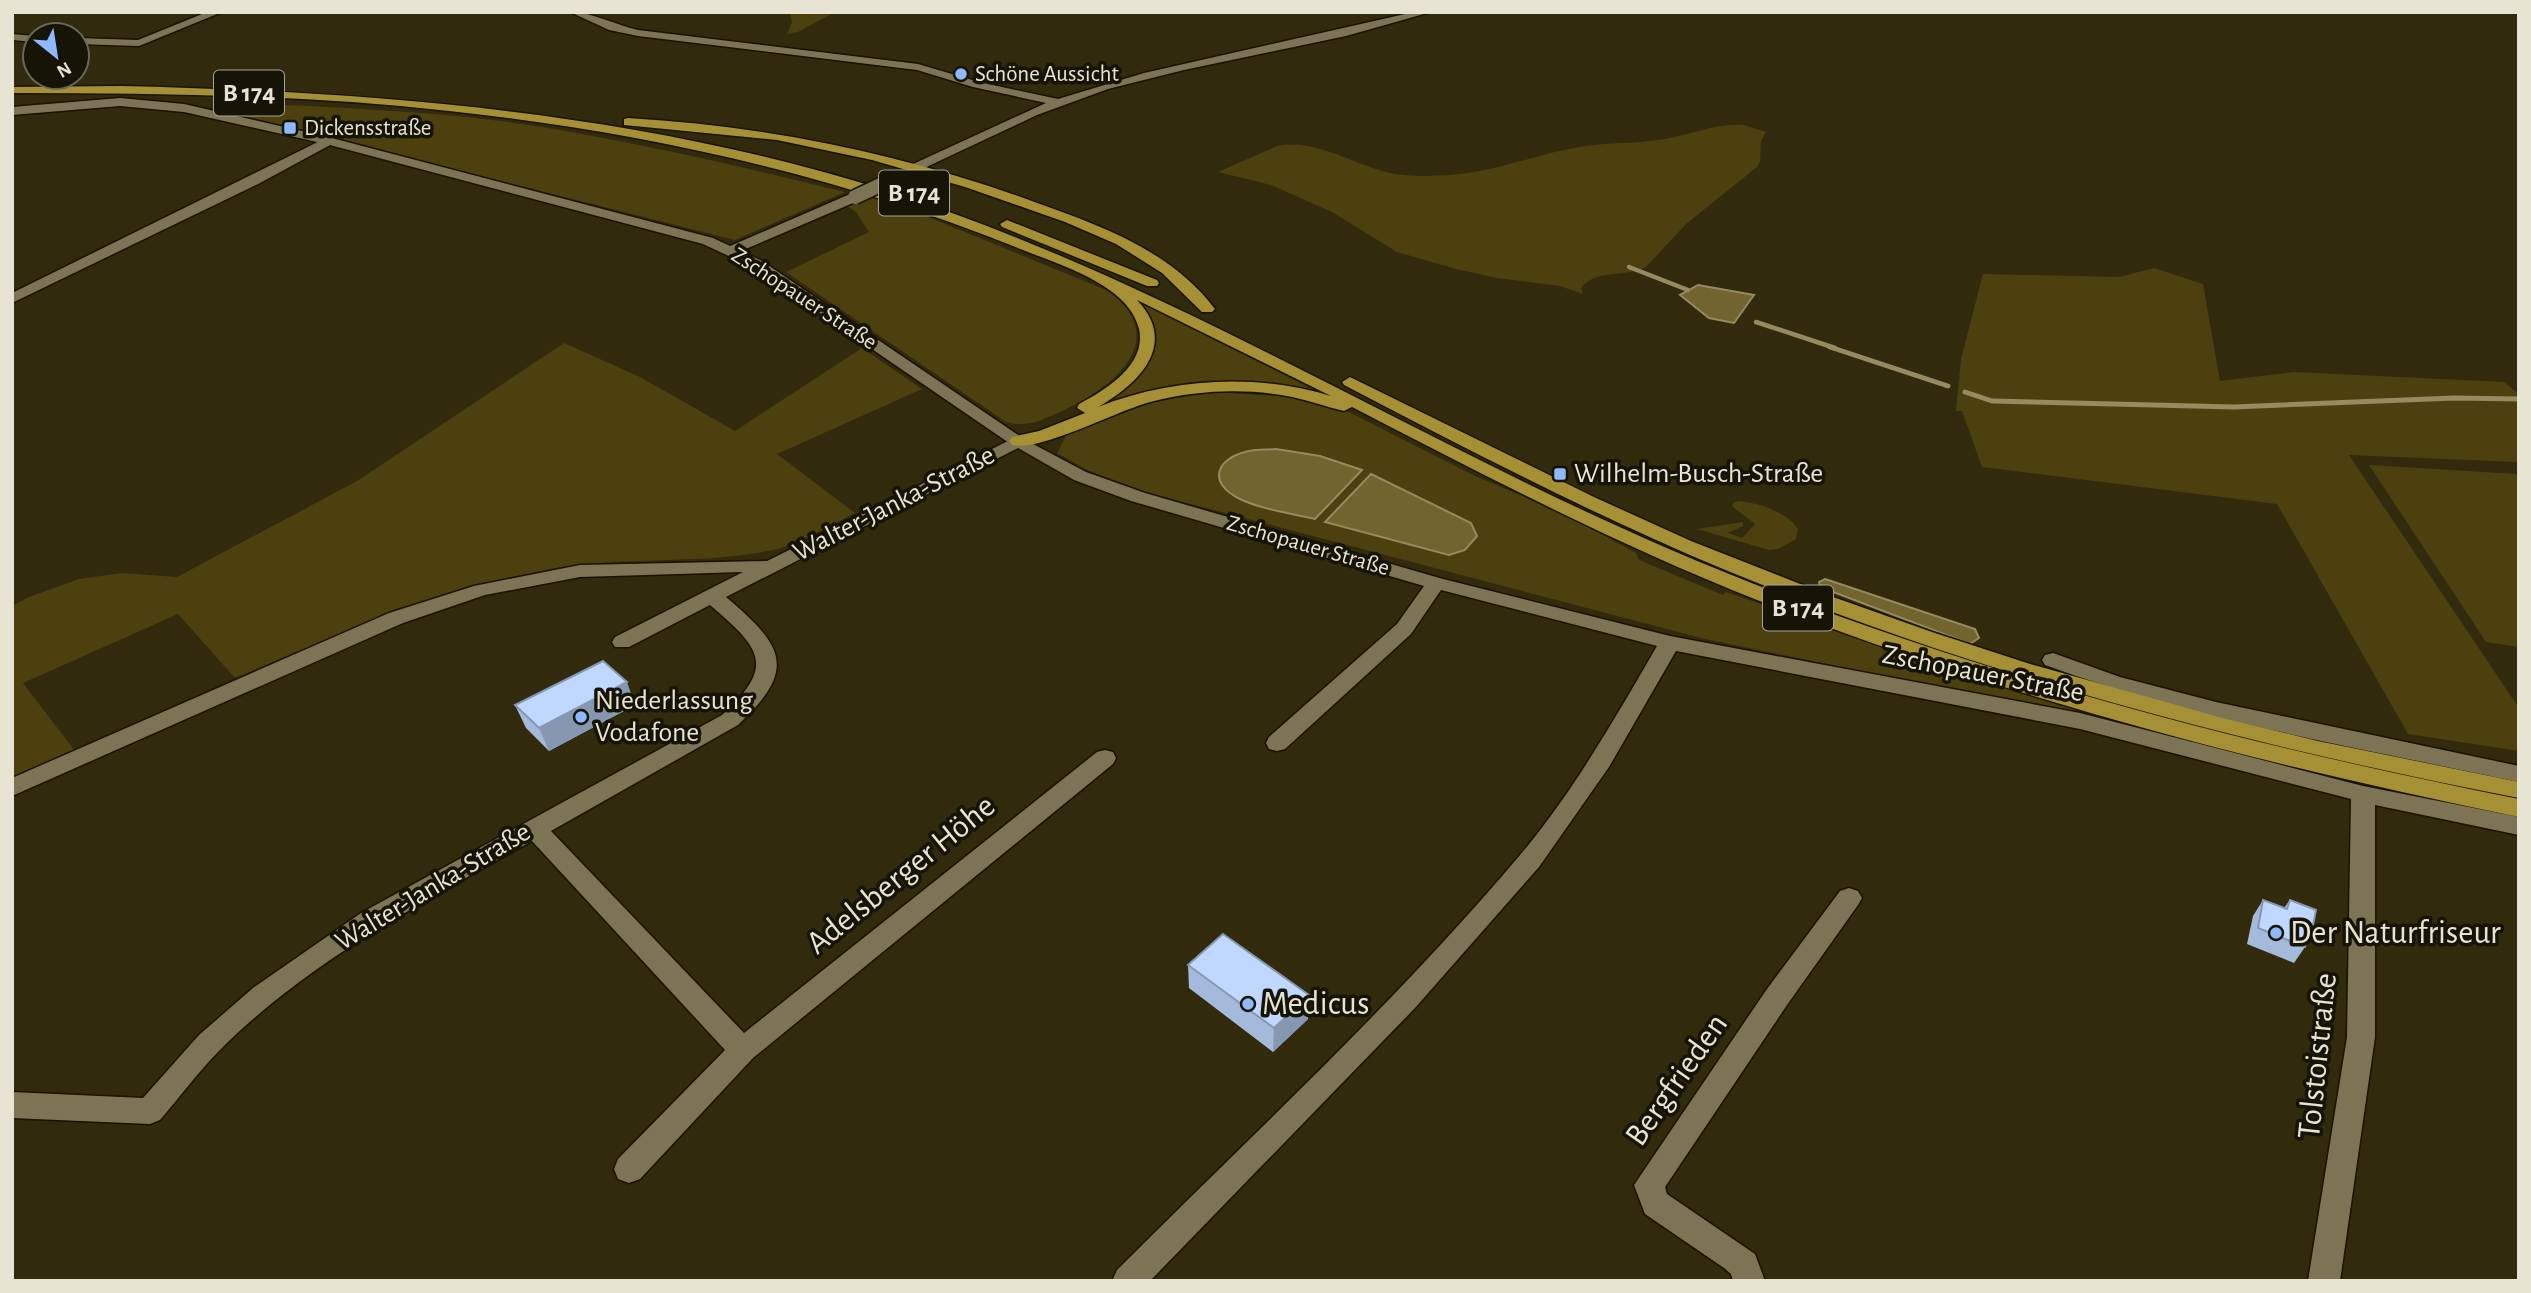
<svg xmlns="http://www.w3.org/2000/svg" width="2531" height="1293" viewBox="0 0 2531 1293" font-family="'Alegreya Sans',sans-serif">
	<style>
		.green { fill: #4b400e }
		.water { fill: #71642e; stroke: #958a60; stroke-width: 2 }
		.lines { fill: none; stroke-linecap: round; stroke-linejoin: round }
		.stream-far1 { stroke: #958a60; stroke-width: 4.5 }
		.stream { stroke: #958a60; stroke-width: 5 }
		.street-casing { stroke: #191200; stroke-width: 3 }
		.secondary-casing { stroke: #191200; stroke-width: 3 }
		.highway-casing { stroke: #191200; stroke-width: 3 }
		.street { fill: #7c7455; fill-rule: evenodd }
		.secondary { fill: #7c7455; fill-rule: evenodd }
		.highway { fill: #a69036; fill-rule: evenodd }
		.secondary-bridge-casing { stroke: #191200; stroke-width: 17; stroke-linecap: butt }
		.secondary-bridge { stroke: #7c7455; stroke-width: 14 }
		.wall { fill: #a5badb }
		.shaded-wall { fill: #8697b2 }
		.building { fill: #c0d8ff; stroke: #8697b2; stroke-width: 2 }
		.poi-dot { fill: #8fb8fd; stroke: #161307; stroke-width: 2.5 }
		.labels { text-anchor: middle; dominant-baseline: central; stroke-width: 7; stroke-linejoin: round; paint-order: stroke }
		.far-poi-label { font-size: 23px; fill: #e8e4d3; stroke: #161307; text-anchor: start }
		.far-street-label { font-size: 23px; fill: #e8e4d3; stroke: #161307 }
		.shield { fill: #161307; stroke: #a9a596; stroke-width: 2 }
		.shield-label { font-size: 26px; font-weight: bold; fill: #e8e4d3 }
		.poi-label { font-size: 28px; fill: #e8e4d3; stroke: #161307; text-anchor: start }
		.street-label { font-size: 28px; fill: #e8e4d3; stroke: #161307 }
		.near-street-label { font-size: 33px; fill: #e8e4d3; stroke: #161307 }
		.near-poi-label { font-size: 33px; fill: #e8e4d3; stroke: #161307; text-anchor: start }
	</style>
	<rect width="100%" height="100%" fill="#312a0d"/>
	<g class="green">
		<path d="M790 12H835L798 32 787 34 792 22Z"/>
		<path d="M245 103C344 108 445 111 542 127 644 144 744 167 845 192L735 240 224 111Z"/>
		<path d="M1744 125 1766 132 1761 141 1760 162 1757 167 1686 224 1646 267C1626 278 1597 268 1581 288L1583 294 1560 286 1497 278 1456 269 1397 252 1332 212 1271 185 1218 172 1277 146C1315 138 1354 165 1390 173 1409 177 1430 176 1449 175 1498 172 1534 154 1580 147 1608 142 1637 144 1665 139 1692 134 1717 123 1744 125Z"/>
		<path d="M868 196 916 212 1106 290C1172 335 1118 385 1068 408 1047 418 1028 429 1006 422L786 272 869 232 856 212 847 206Z"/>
		<path d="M2154 268 2203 284 2220 381 2294 372 2504 382 2519 394 2517 462 2349 455 2519 708V751L2408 734 2277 504 1982 467 1962 411H1956L1961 359 1983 274 2119 277Z"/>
		<path d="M1141 302 1320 393C1250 377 1169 379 1102 406L1101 404C1141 381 1176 349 1141 302Z"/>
		<path d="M564 343 640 377 735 431 862 348 922 389 777 454 855 513C831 525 798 545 773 550 698 566 621 555 546 570 437 591 337 635 235 678L178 614 23 683 75 751 12 782V606L29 597 79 579 122 573 177 577 357 481Z"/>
		<path d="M1216 392 1291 397 1328 404 1351 413 1475 476 1563 513 1636 553 1639 560 1723 595 1726 592 2007 688 2094 715 2095 719 1705 639 1145 492 1087 470 1057 453 1067 434 1113 413 1160 399Z"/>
		<path d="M2369 465 2516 474 2519 478V647L2486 642Z"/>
		<path d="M1741 501C1761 504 1787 512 1798 529L1796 539 1778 549 1769 550 1697 529 1743 522V526L1728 533 1742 538 1755 524 1732 506 1734 502Z"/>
	</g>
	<g class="water">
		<path d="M1698 285 1754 295 1734 323 1709 318 1680 295Z"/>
		<path d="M1276 449 1320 456 1362 470 1315 519C1291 513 1263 510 1240 499 1207 483 1215 458 1249 451 1257 449 1267 450 1276 449Z"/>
		<path d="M1371 474 1471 523 1477 536 1465 550 1449 555 1325 522Z"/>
		<path d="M1825 579 1975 629 1979 638 1970 644 1820 587 1819 582Z"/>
	</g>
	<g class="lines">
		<g class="stream-far1">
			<path d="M1629 267 1688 290"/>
			<path d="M1756 322 1835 348"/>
		</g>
		<g class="stream">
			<path d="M1830 347 1948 386"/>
			<path d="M1965 392 1992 401 2234 407 2454 398 2519 399"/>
		</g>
		<g class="street-casing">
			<g id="street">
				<path d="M207 12H222L139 46 77 44V38L138 40Z"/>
				<path d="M570 12C593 12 615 25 638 30L918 64 979 82 1058 99 1144 73 1414 12H1431L1346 36 1184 70 1108 89 1037 115 918 171 913 170V164L1046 103 973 87 917 70 638 36 609 30Z"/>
				<path d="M12 34 35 36V42L12 40Z"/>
				<path d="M328 137 334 141 332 144 260 183 12 303V293Z"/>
				<path d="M1018 436 1086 472 1145 493 1443 579 1670 636 2080 713 2363 786 2519 817V835L2375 805V1037L2340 1281H2308L2347 1037 2351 799 2080 729 1676 651 1609 767 1539 867 1415 1008 1150 1281H1112L1117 1270C1253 1134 1396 1002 1520 855 1574 791 1615 718 1657 646L1441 590 1411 634 1285 749 1277 751 1269 749 1266 743 1269 737 1397 624 1424 586 1131 501 1074 480 1018 448 726 597C784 646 798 669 738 725L551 831 744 1033 1097 752 1105 750 1113 752 1116 758 1113 764 753 1058 640 1179 629 1183 618 1179 614 1169 618 1159 725 1050 532 841C424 902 307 962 219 1051 198 1072 180 1097 160 1120L150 1124 12 1118V1092L143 1098 199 1035 253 988 361 913 722 715C777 665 760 648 710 605L629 647H615L612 642 615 637 743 572 580 577 485 595 403 623 12 796V778L389 613 474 586 580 565 767 561Z"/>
				<path d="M2053 653 2120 677 2216 702 2519 766V782C2360 748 2198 721 2045 665L2042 660 2045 655Z"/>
				<path d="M1849 888 1858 891 1862 898 1858 905 1787 1005 1665 1187 1667 1194 1755 1254 1765 1281H1733L1731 1274 1724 1268 1645 1214 1634 1185 1767 989 1840 891Z"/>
			</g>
		</g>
		<g class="secondary-casing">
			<path id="secondary" d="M120 98 184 104 328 137 713 238 730 246 850 194H860V200L741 251 762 261 1027 441 1018 446 1012 445 752 267 703 244 326 144 184 112 120 106 12 115V107Z"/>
		</g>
		<g class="highway-casing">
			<g id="highway">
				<path d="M121 86C378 92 638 112 885 190 1161 278 1405 435 1669 549 1942 666 2228 741 2519 799V817C2259 764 2004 697 1757 600 1618 545 1485 476 1352 407L1344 411C1327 407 1310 401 1292 397 1247 388 1199 390 1154 401 1119 409 1042 452 1012 445L1009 441 1012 437 1039 431 1085 413 1077 408 1079 404C1105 390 1147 365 1139 329 1129 285 1060 265 1023 250 839 175 646 132 449 111 304 95 158 93 12 93V87ZM1137 300 1331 396C1256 373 1171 378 1098 407 1139 384 1179 344 1137 300Z"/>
				<path d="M628 118C766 126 899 153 1029 200 1096 224 1170 249 1215 309L1212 312H1202L1162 273 1116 244 1065 222 965 187 872 160 777 140 624 125V119Z"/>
				<path d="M1007 220 1157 280 1159 283 1157 286H1147L1002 227 1000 224Z"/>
				<path d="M1350 377 1594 497 1691 541 1836 598 1932 632 2030 664 2219 717 2318 741 2519 782V798C2247 745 1979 675 1723 569 1593 515 1469 450 1344 385L1342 382Z"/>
			</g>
		</g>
		<use href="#street" class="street"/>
		<use href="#secondary" class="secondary"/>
		<use href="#highway" class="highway"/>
		<g class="secondary-bridge-casing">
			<path id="secondary-bridge" d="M855 197 897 177"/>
		</g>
		<use href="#secondary-bridge" class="secondary-bridge"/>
	</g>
	<g class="wall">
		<path d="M515 705H635L549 751 526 728Z"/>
		<path d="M2263 900 2284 908 2290 900 2313 925 2308 933 2305 947 2294 963 2247 944 2253 916Z"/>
		<path d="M1188 965 1308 1019 1273 1052 1189 988Z"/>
	</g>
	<g class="shaded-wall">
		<path d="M627 682 635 705 549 751 539 728Z"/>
		<path d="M1309 995 1308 1019 1273 1052 1274 1028Z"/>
	</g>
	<g class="building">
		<path d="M603 661 627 682 539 728 515 705Z"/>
		<path d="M2263 900 2287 909 2290 900 2316 910 2313 925 2310 924 2305 947 2258 928Z"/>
		<path d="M1223 934 1309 995 1274 1028 1188 965Z"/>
	</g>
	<g class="poi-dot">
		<circle cx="961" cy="74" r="7"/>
		<rect x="283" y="121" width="14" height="14" rx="3.5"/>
		<rect x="1553" y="467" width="14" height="14" rx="3.5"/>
		<circle cx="581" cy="717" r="7"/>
		<circle cx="2276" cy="933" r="7"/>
		<circle cx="1248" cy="1004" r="7"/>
	</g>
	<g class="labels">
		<g class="far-poi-label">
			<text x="975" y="74">Schöne Aussicht</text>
			<text x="304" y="128">Dickensstraße</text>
		</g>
		<g class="far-street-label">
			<text transform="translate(804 299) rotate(33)">Zschopauer Straße</text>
			<text transform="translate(1308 546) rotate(16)">Zschopauer Straße</text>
		</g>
		<g class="shield">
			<rect x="214" y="70.5" width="70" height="45" rx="5"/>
			<rect x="879" y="170.5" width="70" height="45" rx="5"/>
			<rect x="1763" y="585.5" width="70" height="45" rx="5"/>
		</g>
		<g class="shield-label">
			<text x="249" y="93">B 174</text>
			<text x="914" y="193">B 174</text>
			<text x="1798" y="608">B 174</text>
		</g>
		<g class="poi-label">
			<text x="1574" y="474">Wilhelm-Busch-Straße</text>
			<text x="595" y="701">Niederlassung<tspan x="595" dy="32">Vodafone</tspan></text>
		</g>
		<g class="street-label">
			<text transform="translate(894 504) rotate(-27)">Walter-Janka-Straße</text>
			<text transform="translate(1983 674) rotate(11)">Zschopauer Straße</text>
			<text transform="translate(433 887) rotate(-31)">Walter-Janka-Straße</text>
		</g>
		<g class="near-street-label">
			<text transform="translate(901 875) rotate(-39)">Adelsberger Höhe</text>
			<text transform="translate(2318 1056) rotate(-84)">Tolstoistraße</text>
			<text transform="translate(1677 1080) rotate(-55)">Bergfrieden</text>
		</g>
		<g class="near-poi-label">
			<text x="2290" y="933">Der Naturfriseur</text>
			<text x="1262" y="1004">Medicus</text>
		</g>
	</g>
	<rect width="2531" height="1293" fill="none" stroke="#e8e4d3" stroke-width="28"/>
	<g transform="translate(56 56) rotate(150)"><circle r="33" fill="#161307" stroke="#6a6759" stroke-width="2"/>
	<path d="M0-5L12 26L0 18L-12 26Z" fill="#8fb8fd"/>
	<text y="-10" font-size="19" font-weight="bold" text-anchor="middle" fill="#e8e4d3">N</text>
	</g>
</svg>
